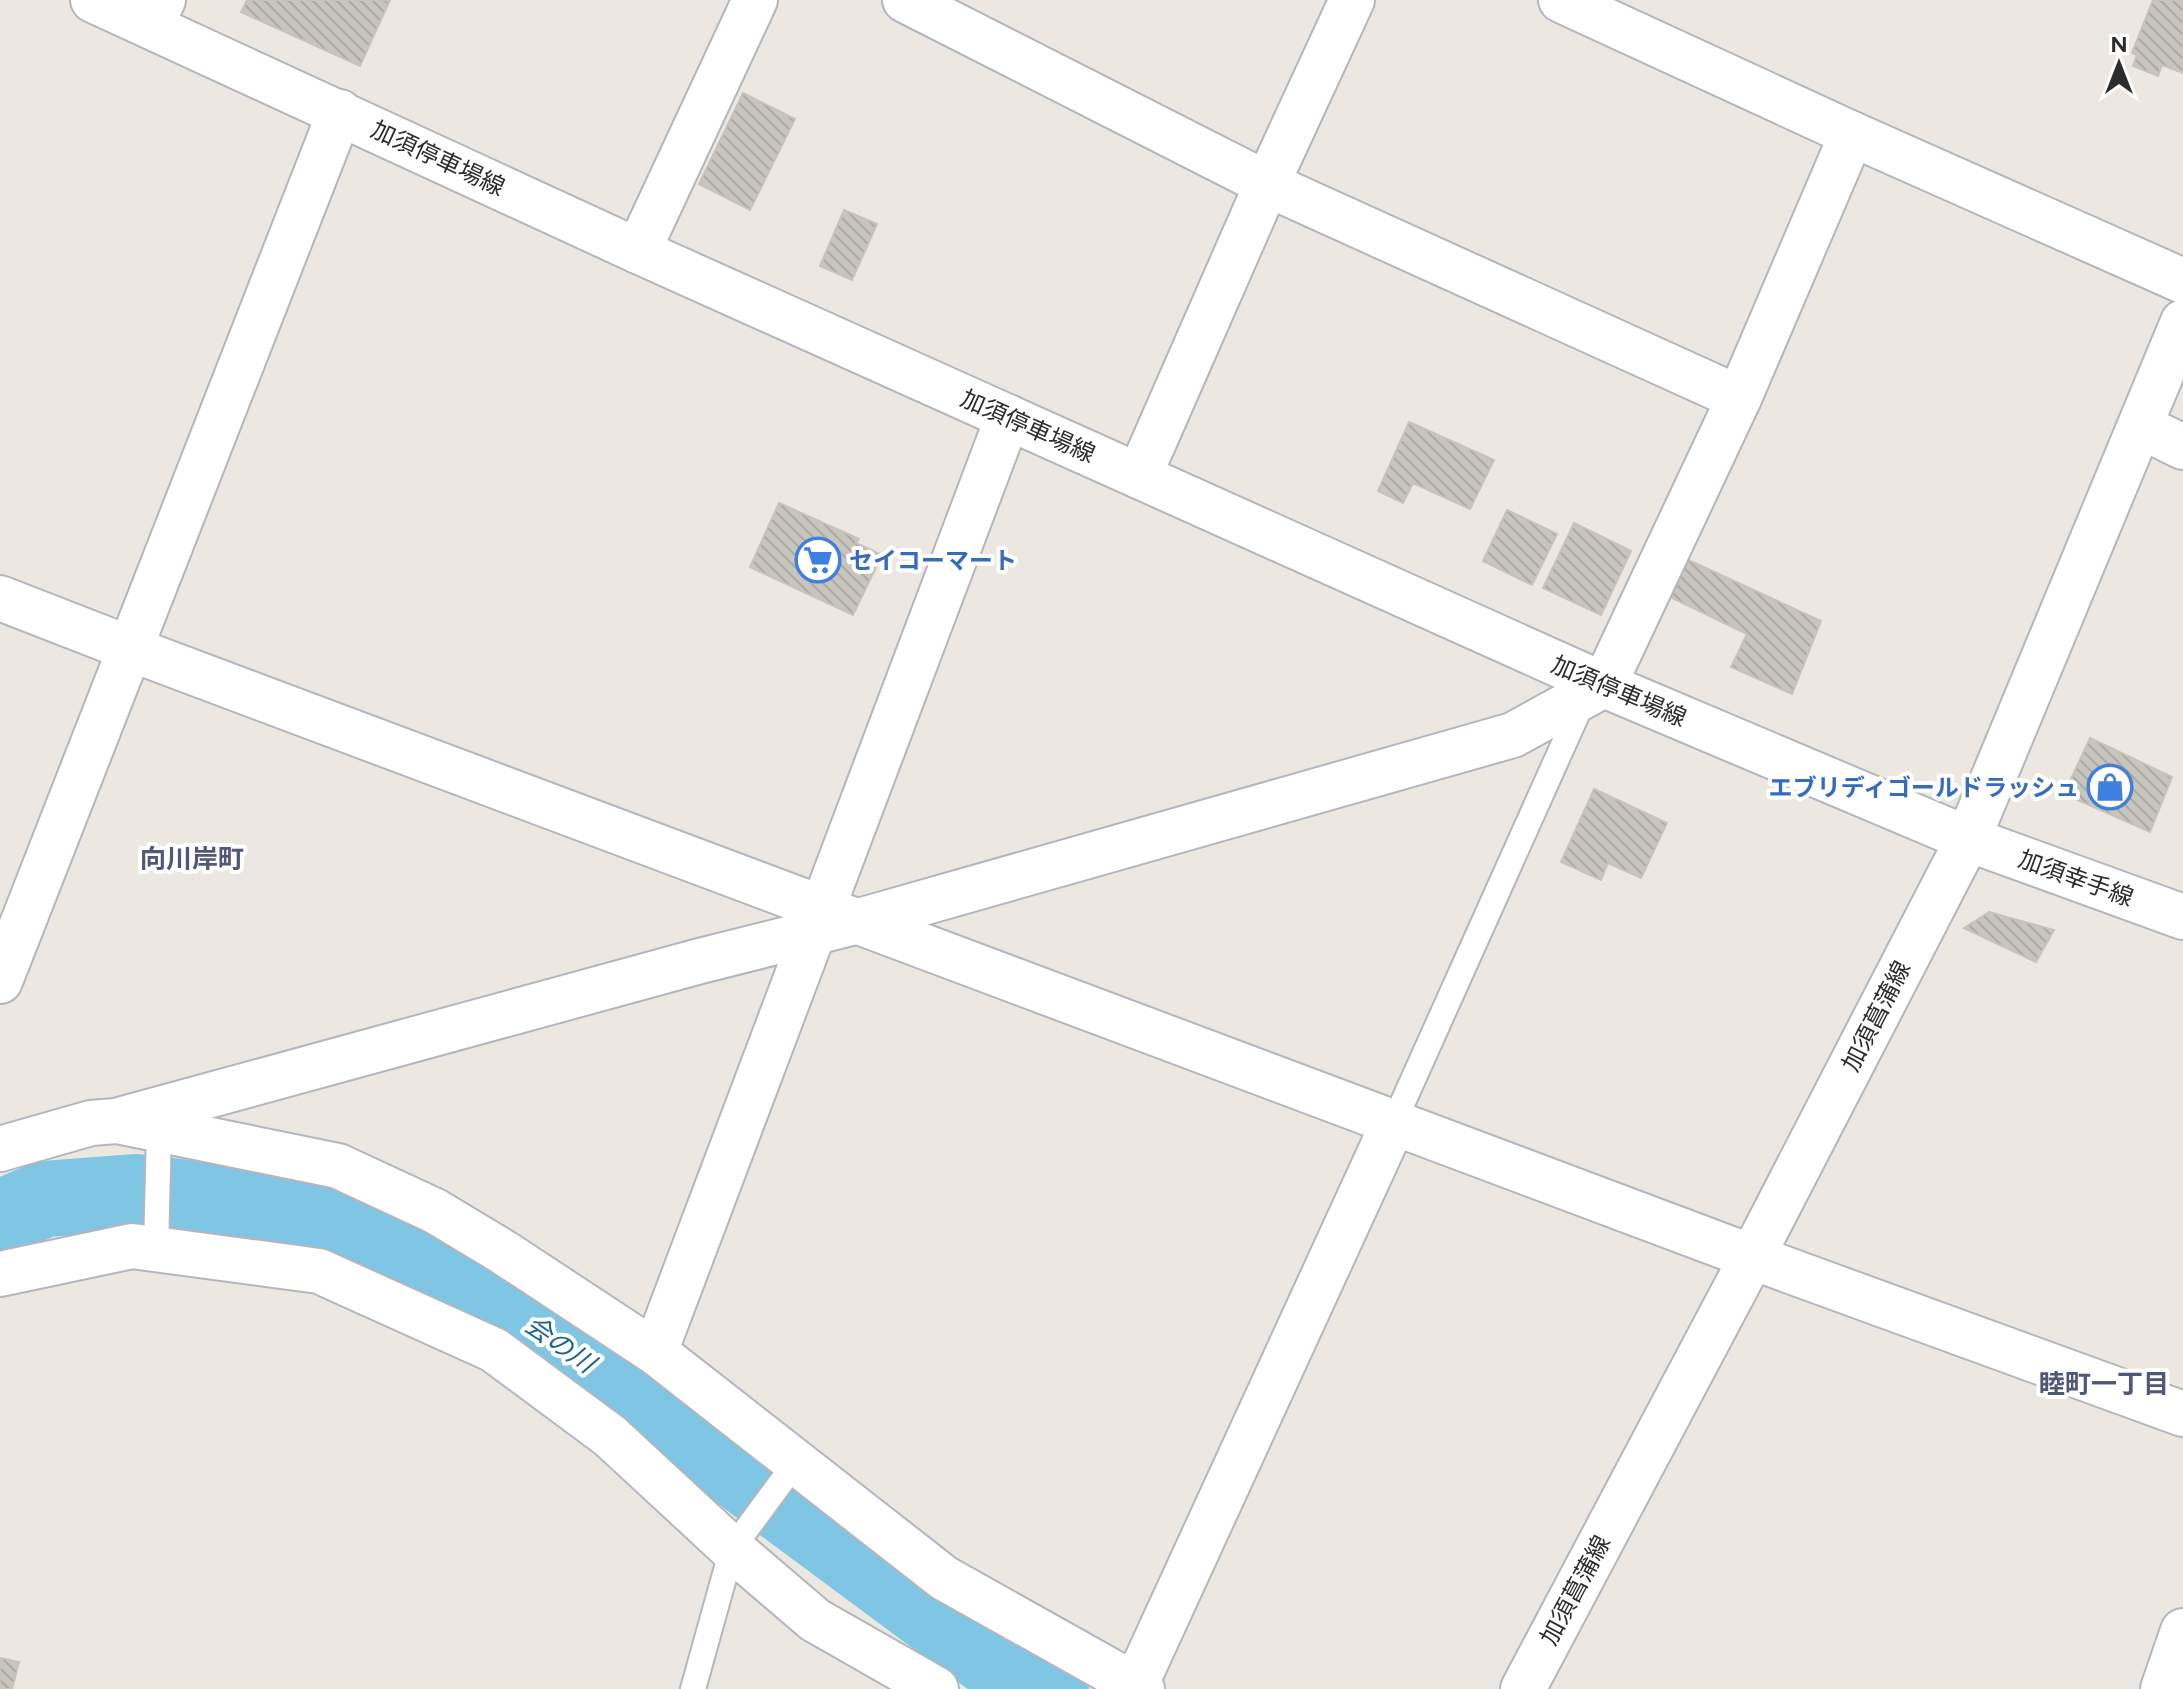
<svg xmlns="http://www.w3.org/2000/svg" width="2183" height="1689" viewBox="0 0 2183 1689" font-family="Figtree,'Noto Sans JP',sans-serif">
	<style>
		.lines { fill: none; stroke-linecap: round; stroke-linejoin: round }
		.river { stroke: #7ec6e3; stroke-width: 76 }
		.building { fill: url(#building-back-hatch); stroke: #c8c3ba; stroke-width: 2 }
		.service-casing { stroke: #b3b6be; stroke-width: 28 }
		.minor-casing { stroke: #b3b6be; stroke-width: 48 }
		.secondary-casing { stroke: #b3b6be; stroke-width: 48 }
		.service { stroke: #fff; stroke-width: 24 }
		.minor { stroke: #fff; stroke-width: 44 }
		.secondary { stroke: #fff; stroke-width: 44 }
		.labels { text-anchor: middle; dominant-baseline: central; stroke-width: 8; stroke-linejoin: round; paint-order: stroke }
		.street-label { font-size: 24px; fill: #2c2c2c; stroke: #fff }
		.shop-label { font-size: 24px; font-weight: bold; fill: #366cbe; stroke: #fff; text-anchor: start }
		.neighbourhood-label { font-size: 26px; font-weight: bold; fill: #515779; stroke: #fff }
		.water-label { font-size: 26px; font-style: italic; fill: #1b6691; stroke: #fff }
	</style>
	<defs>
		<pattern id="building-back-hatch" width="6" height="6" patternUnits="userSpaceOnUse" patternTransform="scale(2)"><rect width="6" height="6" fill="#c8c5be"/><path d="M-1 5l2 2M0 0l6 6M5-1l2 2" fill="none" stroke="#aca9a3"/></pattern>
	</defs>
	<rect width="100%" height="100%" fill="#ece7e0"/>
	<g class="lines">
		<path class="river" d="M0 1218 45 1199 137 1192 335 1215 440 1261 677 1426 991 1659 1051 1689"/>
	</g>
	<g class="building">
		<path d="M247 0H390L360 66 241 12Z"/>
		<path d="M2153 0H2183V73L2162 65 2158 76 2133 66 2137 55 2132 53Z"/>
		<path d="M743 93 795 119 750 210 699 184Z"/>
		<path d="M844 210 877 224 852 280 820 266Z"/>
		<path d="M1409 422 1494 460 1470 509 1413 483 1403 503 1378 491Z"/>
		<path d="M779 503 859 539 856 543 882 555 853 615 750 567Z"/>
		<path d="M1507 510 1557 534 1532 585 1483 561Z"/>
		<path d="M1574 523 1631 551 1601 615 1543 588Z"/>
		<path d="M1684 558 1821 621 1792 694 1731 667 1747 634 1666 595Z"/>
		<path d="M2090 738 2172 777 2150 832 2064 794Z"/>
		<path d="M1594 789 1667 823 1641 878 1608 863 1601 880 1561 862Z"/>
		<path d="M1989 912 2054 930 2036 962 1964 928Z"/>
		<path d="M0 1658 19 1662 12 1689H0Z"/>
	</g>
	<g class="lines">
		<g class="service-casing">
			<g id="service">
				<path d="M1394 1122 1583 701"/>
				<path d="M156 1250 159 1130"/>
				<path d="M693 1689 732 1549 796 1462"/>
			</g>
		</g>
		<g class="minor-casing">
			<g id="minor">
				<path d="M905 0 1267 184 1739 398"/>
				<path d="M1561 0 1852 134 2183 281"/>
				<path d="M151 26 163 0"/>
				<path d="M638 251 755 0"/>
				<path d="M2140 426 2183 447"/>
				<path d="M1139 476 1267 184 1352 0"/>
				<path d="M0 598 131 649 1752 1257 2183 1414"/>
				<path d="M0 981 340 112"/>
				<path d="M122 1122 338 1166 435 1211 503 1252 655 1352 944 1578 1142 1689"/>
				<path d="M0 1149 91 1123 116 1121 700 961 859 921 1513 735 1604 685 1739 398 1852 134"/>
				<path d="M0 1274 132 1246 319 1271 494 1350 610 1436 732 1549 815 1620 936 1689"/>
				<path d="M655 1352 1008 417"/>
				<path d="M1135 1686 1394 1122"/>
				<path d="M2163 1689 2183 1631"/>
			</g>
		</g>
		<g class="secondary-casing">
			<g id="secondary">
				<path d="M93 0 638 251 1604 685 1968 839 2183 917"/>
				<path d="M1523 1689 1752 1257 1968 839 2183 322"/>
			</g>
		</g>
		<use href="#service" class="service"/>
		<use href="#minor" class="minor"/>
		<use href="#secondary" class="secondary"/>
	</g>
	<defs>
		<g id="supermarket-ring" transform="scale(2.3)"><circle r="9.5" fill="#fff" stroke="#3f7fe0" stroke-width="1.5"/><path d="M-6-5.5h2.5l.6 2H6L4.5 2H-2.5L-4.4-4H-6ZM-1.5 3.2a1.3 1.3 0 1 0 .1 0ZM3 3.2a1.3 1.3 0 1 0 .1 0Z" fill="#3f7fe0"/></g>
		<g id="shop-ring" transform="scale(2.3)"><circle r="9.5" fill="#fff" stroke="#3f7fe0" stroke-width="1.5"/><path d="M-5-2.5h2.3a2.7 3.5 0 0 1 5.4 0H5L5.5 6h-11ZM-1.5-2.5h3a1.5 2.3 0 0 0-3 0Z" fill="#3f7fe0"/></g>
	</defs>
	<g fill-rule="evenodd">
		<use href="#supermarket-ring" x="818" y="560"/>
		<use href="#shop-ring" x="2110" y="787"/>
	</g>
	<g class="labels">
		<g class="street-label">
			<text transform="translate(438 158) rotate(25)">加須停車場線</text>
			<text transform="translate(1028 426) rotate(24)">加須停車場線</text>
			<text transform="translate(1619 691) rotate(23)">加須停車場線</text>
			<text transform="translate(2076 878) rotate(20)">加須幸手線</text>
			<text transform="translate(1876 1016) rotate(-63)">加須菖蒲線</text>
			<text transform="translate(1575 1590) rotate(-62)">加須菖蒲線</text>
		</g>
		<g class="shop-label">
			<text x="849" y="560">セイコーマート</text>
			<text x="2079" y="787" text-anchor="end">エブリディゴールドラッシュ</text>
		</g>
		<g class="neighbourhood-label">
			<text x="192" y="859">向川岸町</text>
			<text x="2104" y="1384">睦町一丁目</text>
		</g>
		<g class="water-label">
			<text transform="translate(560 1344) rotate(35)">会の川</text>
		</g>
	</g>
	<g transform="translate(2119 64)" stroke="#ffffff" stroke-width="6" paint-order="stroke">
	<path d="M0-6L14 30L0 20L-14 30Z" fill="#2c2c2c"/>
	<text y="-12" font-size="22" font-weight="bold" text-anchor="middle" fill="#2c2c2c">N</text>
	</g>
</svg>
